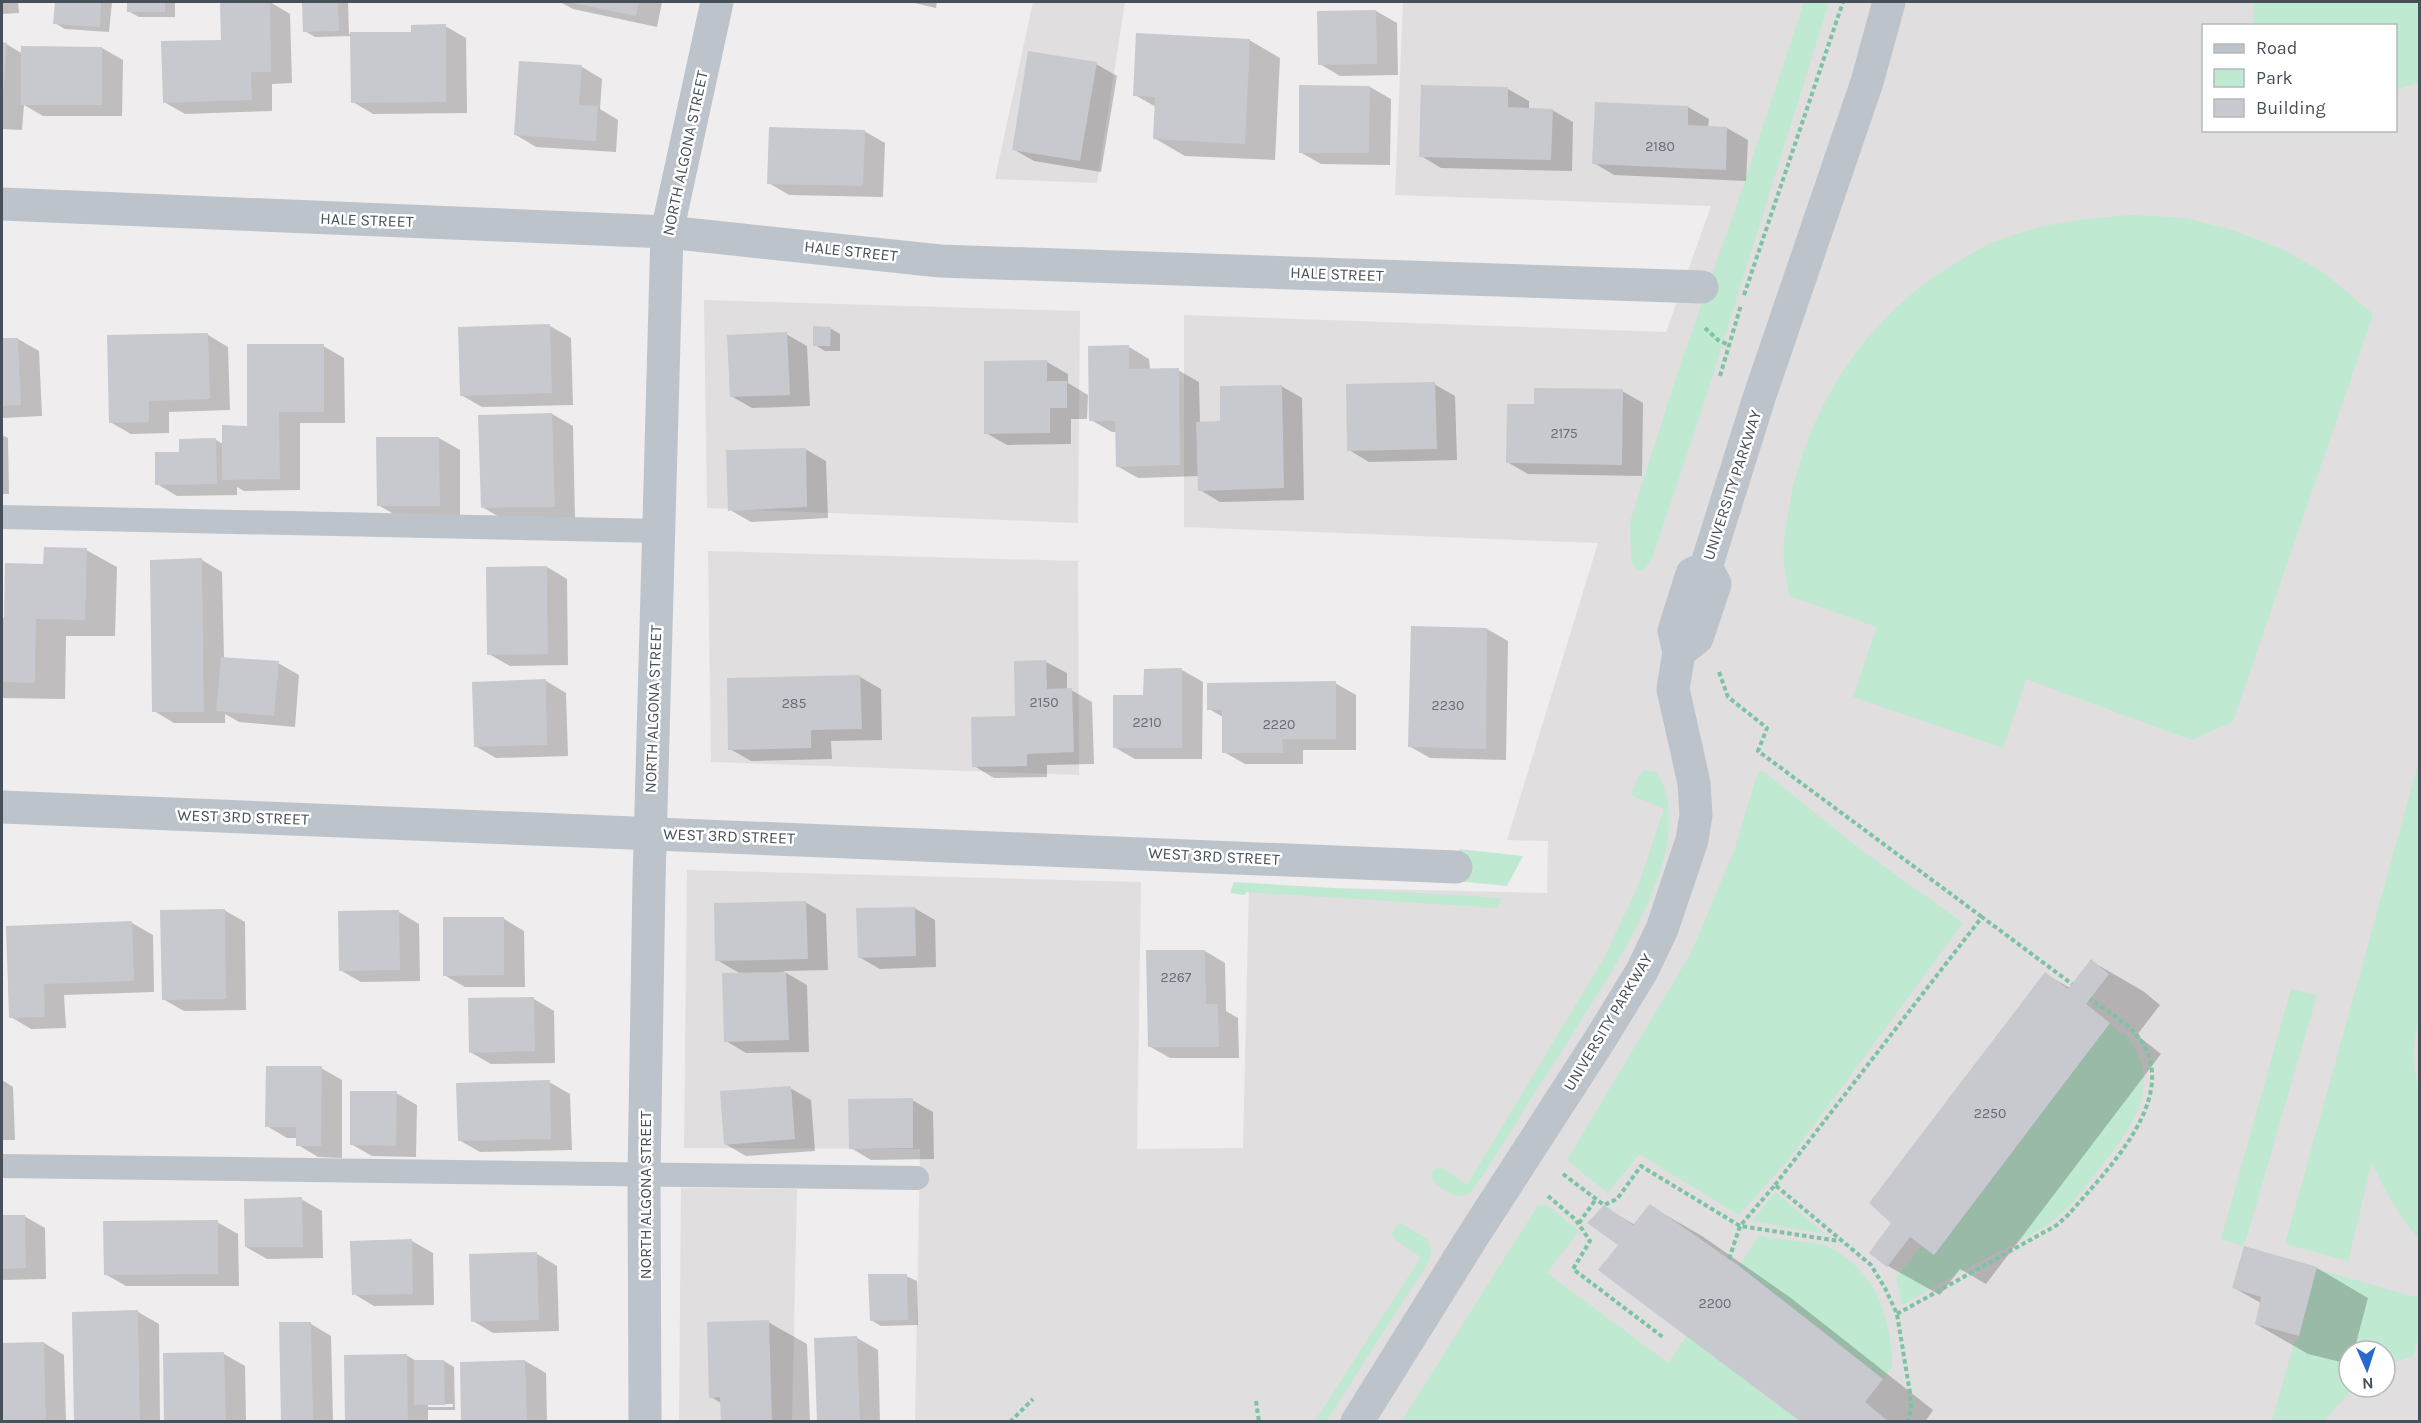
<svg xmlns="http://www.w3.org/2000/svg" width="2421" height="1423" viewBox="0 0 2421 1423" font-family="Karla,sans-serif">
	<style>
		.education { fill: #e0dede; fill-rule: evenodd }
		.green { fill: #bfe9d1 }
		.shadow { fill: #0003; fill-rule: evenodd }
		.building { fill: #c7c9cf }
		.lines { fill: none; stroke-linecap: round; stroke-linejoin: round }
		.path { stroke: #7ac3a3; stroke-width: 4; stroke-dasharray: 4.5 3; stroke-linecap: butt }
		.lane { stroke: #bcc3cb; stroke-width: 24 }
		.street { stroke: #bcc3cb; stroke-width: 33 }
		.labels { text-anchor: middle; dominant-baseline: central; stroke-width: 5; stroke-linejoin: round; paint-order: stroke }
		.number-label { font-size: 14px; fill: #676e76 }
		.street-label { font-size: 16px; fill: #474f58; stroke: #fff }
	</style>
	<rect width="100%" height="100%" fill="#efeded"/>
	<g class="education">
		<path d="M1033 2H1125L1097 183 995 179Z"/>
		<path d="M1403 2H2419V1421H915L920 1149 684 1148 687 870 1141 882 1137 1149 1243 1148 1249 886 1547 893 1548 841 1507 840 1598 543 1184 527V315L1666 332 1711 206 1395 195ZM2204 26H2396V130H2204ZM2349 1351H2385V1387H2349Z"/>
		<path d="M704 300 1080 311 1078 523 707 508Z"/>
		<path d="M708 551 1078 561 1079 775 711 762Z"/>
		<path d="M681 1188 797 1189 792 1421 679 1422Z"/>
	</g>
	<g class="green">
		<path d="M1804 2H1829L1705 400 1652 559 1644 570 1638 571 1631 561 1630 522 1679 368 1739 198Z"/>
		<path d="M2253 2H2419V82L2396 90V26L2253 25Z"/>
		<path d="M2133 215 2186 218 2235 231 2282 249 2324 273 2373 314 2233 721 2192 740 2026 679 2003 748 1853 697 1877 627 1789 596C1788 586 1785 575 1784 565 1782 543 1787 518 1791 497 1812 400 1869 314 1956 263 1968 256 1979 248 1992 243 2039 223 2082 219 2133 215Z"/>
		<path d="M2419 761 2420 1002 2413 1055 2420 1104 2419 1240C2400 1215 2384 1191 2372 1162L2348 1261 2285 1244Z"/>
		<path d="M1644 770 1656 772C1705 844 1606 979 1568 1041 1540 1084 1513 1128 1485 1172 1473 1188 1467 1205 1446 1191 1438 1187 1432 1182 1431 1174L1435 1169 1443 1168 1467 1185 1604 958 1639 884 1664 809 1631 795 1639 775Z"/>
		<path d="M1758 772H1764L1865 853 1963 923 1785 1164 1739 1215 1639 1154 1608 1193 1567 1160 1691 953 1734 851Z"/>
		<path d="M1459 849 1523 856 1507 886 1456 881Z"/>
		<path d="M1234 882 1501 898 1498 908 1246 892 1245 895 1230 893Z"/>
		<path d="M2291 989 2317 995 2244 1246 2221 1239Z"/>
		<path d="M2110 1023 2122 1035 2124 1033C2167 1082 2132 1128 2099 1169 2086 1186 2073 1204 2057 1217 2037 1234 2012 1244 1990 1256 1960 1272 1931 1289 1902 1305L1896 1278 1921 1246 1934 1255Z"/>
		<path d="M1775 1192 1825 1234 1752 1221Z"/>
		<path d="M1538 1205H1547L1579 1231 1547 1273 1668 1363 1687 1336 1801 1422H1401Z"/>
		<path d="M1401 1223 1428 1240 1431 1250 1429 1261 1326 1421H1315L1421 1257 1397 1241 1392 1235 1395 1227Z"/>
		<path d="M1759 1236 1825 1245C1875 1269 1891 1315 1892 1367L1883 1379 1739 1266Z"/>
		<path d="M2316 1269 2419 1298V1332L2414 1355 2385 1366V1351H2349V1387H2354L2324 1421H2272L2294 1343 2299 1336Z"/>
	</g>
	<g class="shadow">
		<path d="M2 2H18L19 13 2 14Z"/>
		<path d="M56 2H112L109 32 65 29 55 23Z"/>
		<path d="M129 2H175V17H139L128 11Z"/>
		<path d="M270 2 290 14 292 83 272 84V111L185 114 164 102 222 41V3Z"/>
		<path d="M304 2H348L349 34H412L445 26 466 38 467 113 373 114 353 102 352 36 315 37 305 31Z"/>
		<path d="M560 2H662L657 27 573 9Z"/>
		<path d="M910 2H937L936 8Z"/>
		<path d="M1376 11 1397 23 1398 75 1340 76 1320 64Z"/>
		<path d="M1249 40 1280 58 1275 160 1185 156 1154 138 1156 107 1135 95Z"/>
		<path d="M2 44H6L23 54 102 48 123 60 122 116H43L24 105 22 130 2 129Z"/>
		<path d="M1096 64 1117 76 1101 172 1034 161 1013 149Z"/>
		<path d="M582 67 602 79 600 109 618 120 616 152 536 147 516 135Z"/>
		<path d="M1301 87H1370L1391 99 1390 165 1321 164 1300 152Z"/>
		<path d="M1508 89 1529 101V110H1552L1573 122 1572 171 1441 168 1421 156Z"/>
		<path d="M1596 104 1688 107 1709 119 1708 128H1727L1748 140 1746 181 1614 175 1594 163Z"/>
		<path d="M864 131 885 143 883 197 789 195 769 183Z"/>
		<path d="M550 326 571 338 573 405 482 407 461 395Z"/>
		<path d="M830 328 840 334V351H825L815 345Z"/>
		<path d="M786 334 807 346 810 406 752 408 731 396Z"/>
		<path d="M208 335 228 347 230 410 169 412V433L131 434 110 422Z"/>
		<path d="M18 339 39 351 42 416 2 418V340Z"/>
		<path d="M323 346 344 358 345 423H300V490L244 491 237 487V495L177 496 157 484 181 454 216 440 223 444 249 427Z"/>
		<path d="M1129 347 1149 359 1150 370H1178L1199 382 1200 423H1222L1281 386 1302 398 1304 500 1220 502 1200 490 1199 476 1138 478 1117 466V432H1112L1091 420Z"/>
		<path d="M1047 362 1068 374V383L1088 395 1087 419H1071V444L1007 445 986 433Z"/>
		<path d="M1434 384 1455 396 1457 460 1369 462 1349 450Z"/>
		<path d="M1622 391 1643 403 1642 476 1528 474 1507 462Z"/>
		<path d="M552 414 573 426 575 518 503 519 482 507Z"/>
		<path d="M2 435 8 438 9 494H2Z"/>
		<path d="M439 438 460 450V517H399L378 505Z"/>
		<path d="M805 449 826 461 828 518 751 522 730 510Z"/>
		<path d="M86 550 117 567 115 636H66L65 699 2 698V620H5L45 565Z"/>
		<path d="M202 560 222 572 224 658 278 663 299 675 295 727 239 722 225 714V723H174L154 711Z"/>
		<path d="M547 567 567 579 568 665 510 666 489 654Z"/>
		<path d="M1487 629 1508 641 1506 760 1430 758 1409 746Z"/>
		<path d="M1046 662 1067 673V690H1071L1092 702 1094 764 1047 765V777L994 778 974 766 1017 717Z"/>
		<path d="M1182 670 1203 682 1202 759H1135L1114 747 1145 697Z"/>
		<path d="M860 677 881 689 882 740 831 741 832 759 751 761 730 749 728 680Z"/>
		<path d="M546 681 566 693 568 756 496 758 475 746Z"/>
		<path d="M1335 683 1356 695V750H1303V764H1245L1224 752 1223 717 1209 709Z"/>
		<path d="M805 902 826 914 828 970 783 971 807 985 809 1052 746 1053 726 1041 741 974 717 960Z"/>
		<path d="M914 908 935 920 936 967 880 969 859 957Z"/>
		<path d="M224 910 245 922 246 1010 184 1011 163 999Z"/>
		<path d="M399 912 419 924 420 981 361 982 340 970Z"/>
		<path d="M504 919 524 931 525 987H465L444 975Z"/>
		<path d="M132 923 153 935 154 992 64 995 66 1028 31 1029 11 1017 8 927Z"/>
		<path d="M1205 951 1225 963 1226 1011 1238 1018 1239 1058H1170L1149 1046Z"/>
		<path d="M2091 961 2143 991 2160 1005 2137 1035 2161 1054 1986 1284 1960 1269 1940 1295 1888 1266 1893 1223 2045 974 2070 988Z"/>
		<path d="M534 999 554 1011 555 1063 491 1064 470 1052Z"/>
		<path d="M321 1068 342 1080V1158L318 1157 298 1145V1138H287L267 1126Z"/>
		<path d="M2 1080 13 1087 15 1140H2Z"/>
		<path d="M549 1082 570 1094 572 1150 480 1152 459 1140Z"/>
		<path d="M790 1088 811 1100 815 1151 746 1156 725 1144Z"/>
		<path d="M396 1093 417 1105 416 1157 372 1156 351 1144Z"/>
		<path d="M912 1100 933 1112 934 1159 871 1160 851 1148Z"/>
		<path d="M301 1199 322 1211 323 1258 267 1259 246 1247Z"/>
		<path d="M1650 1206 1702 1236 1791 1298 1933 1410 1925 1422H1804L1620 1245 1604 1207 1635 1225Z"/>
		<path d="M24 1216 45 1228 46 1279 2 1280V1217Z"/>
		<path d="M217 1222 238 1234 239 1286H126L105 1274Z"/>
		<path d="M412 1241 433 1253 434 1305 374 1306 354 1294Z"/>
		<path d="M537 1254 557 1266 559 1331 493 1333 473 1321Z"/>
		<path d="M2317 1268 2368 1298 2354 1351H2349V1364L2308 1354 2256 1324 2261 1303 2234 1288Z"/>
		<path d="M906 1276 917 1281 918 1325 881 1326 871 1320Z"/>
		<path d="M138 1312 159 1324 160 1422H75Z"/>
		<path d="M768 1322 807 1344 810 1422H722L721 1403 711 1397Z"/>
		<path d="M311 1324 331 1336 333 1422H282Z"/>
		<path d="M857 1338 878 1350 880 1422H819Z"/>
		<path d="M44 1343 64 1355 66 1422H2V1344Z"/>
		<path d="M224 1354 245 1366 246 1422H166Z"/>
		<path d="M406 1355 418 1362 444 1361 454 1367 455 1410H428V1422H346ZM428 1404H453V1407H428Z"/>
		<path d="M525 1361 546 1373 547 1422H462L461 1363Z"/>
	</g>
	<g class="building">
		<path d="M55 2H101L100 27 53 24Z"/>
		<rect x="127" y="2" width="38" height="10"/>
		<path d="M220 2H270L271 72H251L252 100 163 103 161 41 221 40Z"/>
		<path d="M302 2H338L339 31 303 32Z"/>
		<path d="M573 3V2H639L636 16Z"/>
		<path d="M1376 10 1377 64 1318 65 1317 11Z"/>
		<path d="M446 24V102L351 103 350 32H411V25Z"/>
		<path d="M1136 33 1250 39 1245 144 1153 139 1155 97 1133 96Z"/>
		<path d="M2 42 7 43 3 96H2Z"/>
		<path d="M21 46 102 47V105H21Z"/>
		<path d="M1028 51 1097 62 1080 161 1012 150Z"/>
		<path d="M519 61 582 65 579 105 598 106 596 141 514 135Z"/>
		<path d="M1299 85 1370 86 1369 153H1299Z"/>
		<path d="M1421 85 1508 87V107L1553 109 1551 160 1419 157Z"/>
		<path d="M1595 102 1688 106V125L1727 127 1726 170 1592 164Z"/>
		<path d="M769 127 865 130 863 186 767 184Z"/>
		<path d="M550 324 552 393 460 396 458 327Z"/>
		<path d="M813 326 831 327 830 346H813Z"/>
		<path d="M787 332 790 395 730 397 727 335Z"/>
		<path d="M208 333 210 399 149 401V422L109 423 107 335Z"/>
		<path d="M2 338H18L21 405 2 406Z"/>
		<path d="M247 344H324V412H279L280 479 222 480V425L247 426Z"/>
		<path d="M1129 345V369L1179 368 1180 465 1116 467 1115 421H1089L1088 346Z"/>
		<path d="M1047 360V381H1067V408H1050V433L984 434V361Z"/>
		<path d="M1435 382 1437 449 1347 451 1346 384Z"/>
		<path d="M1282 385 1284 488 1198 491 1196 422 1220 421V386Z"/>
		<path d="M1534 388 1623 389 1622 465 1506 463 1507 404H1534Z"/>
		<path d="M552 413 555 507 481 508 478 415Z"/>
		<path d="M376 437H439L440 506H377Z"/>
		<path d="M216 438 217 484 155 485V452H179V439Z"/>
		<path d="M806 448 807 507 728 511 726 450Z"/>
		<path d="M44 547 87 548 85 620 36 619 35 683 2 682V618H4L5 563 43 564Z"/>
		<path d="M202 558 204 712H152L150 560Z"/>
		<path d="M547 566 548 654 487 655 486 567Z"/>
		<path d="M1411 626 1487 628 1486 749 1408 747Z"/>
		<path d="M221 657 279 661 274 716 216 711Z"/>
		<path d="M1046 660 1047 689 1072 688 1074 752 1027 754V766L972 767 971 717 1015 716 1014 661Z"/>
		<path d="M1182 668V748H1113V695H1143L1144 669Z"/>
		<path d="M860 675 862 729 811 730V748L728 750 727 678Z"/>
		<path d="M546 679 547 745 474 747 472 682Z"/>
		<path d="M1336 681V739H1282L1283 753H1222V710H1207V683Z"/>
		<path d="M806 901 808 959 715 961 714 903Z"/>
		<path d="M915 907 916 956 858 958 856 908Z"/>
		<path d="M225 909 226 999 162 1000 160 910Z"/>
		<path d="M399 910 400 970 339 971 338 911Z"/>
		<path d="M443 917H504V975L443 976Z"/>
		<path d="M132 921 134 981 44 984 45 1017 9 1018 6 926Z"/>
		<path d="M1146 950H1205L1206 1004H1218L1219 1047H1148Z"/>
		<path d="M2091 959 2109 974 2086 1004 2110 1023 1934 1255 1910 1237 1887 1267 1869 1253 1891 1223 1869 1203 2045 972 2068 989Z"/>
		<path d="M786 972 789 1040 724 1042 722 973Z"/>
		<path d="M534 997 535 1051 469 1053 468 998Z"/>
		<path d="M266 1066H322L321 1146H296V1127H265Z"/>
		<path d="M550 1080 551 1139 458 1141 456 1083Z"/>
		<path d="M791 1086 795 1139 724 1145 720 1091Z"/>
		<path d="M350 1091H397L396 1146 350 1145Z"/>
		<path d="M913 1098V1148L849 1149 848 1099Z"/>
		<path d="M302 1197 303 1247H245L244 1199Z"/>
		<path d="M1650 1204 1739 1266 1883 1379 1865 1402 1889 1422H1801L1598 1270 1618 1245 1587 1223 1604 1205 1633 1225Z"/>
		<path d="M2 1215H25L26 1268 2 1269Z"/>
		<path d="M218 1220V1274L104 1275 103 1221Z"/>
		<path d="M412 1239 413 1294 352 1295 350 1241Z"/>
		<path d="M2244 1246 2317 1267 2299 1336 2255 1324 2261 1297 2232 1288Z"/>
		<path d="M537 1252 539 1320 471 1322 469 1254Z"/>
		<path d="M868 1274H907L908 1320 870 1321Z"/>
		<path d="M138 1310 140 1422H74L72 1312Z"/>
		<path d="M769 1320 772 1422H721L720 1397 709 1398 707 1322Z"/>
		<path d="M279 1322H311L313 1422H281Z"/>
		<path d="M857 1336 860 1422H817L814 1338Z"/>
		<path d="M44 1342 46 1422H2V1343Z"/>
		<path d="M224 1352 226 1422H164L163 1353Z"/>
		<path d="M407 1354 408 1422H345L344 1355Z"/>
		<path d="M414 1360H444L445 1405H414Z"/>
		<path d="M525 1360 527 1421 461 1422 460 1362Z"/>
	</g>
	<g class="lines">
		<g class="path">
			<path d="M1744 295 1843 2"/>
			<path d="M1705 328 1718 340 1729 345"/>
			<path d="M1720 376 1741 305"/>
			<path d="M1719 672 1728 697 1767 728 1758 751 1982 917"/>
			<path d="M1563 1174 1604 1205 1617 1199 1641 1166 1740 1226 1839 1241"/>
			<path d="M1775 1185 1982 917 2072 984"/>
			<path d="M1548 1196 1576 1220 1590 1241 1573 1269 1664 1338"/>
			<path d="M1579 1223 1596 1199"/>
			<path d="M1729 1259 1740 1226 1775 1185 1871 1265 1885 1288 1897 1314 1910 1393 1911 1408 1908 1422"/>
			<path d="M1897 1314 2057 1225 2069 1214C2103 1174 2175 1105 2145 1047 2135 1027 2108 1012 2090 999"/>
			<path d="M1256 1401 1259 1422"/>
			<path d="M1010 1422 1033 1399"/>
		</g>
		<g class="lane">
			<path d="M2 517 659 531"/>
			<path d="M2 1166 917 1178"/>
		</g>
		<g class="street">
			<path d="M2 204 667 232 940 261 1702 287"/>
			<path d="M1679 652 1697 638 1715 584 1706 567"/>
			<path d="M2 807 1456 867"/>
			<path d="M645 1422 644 1176 649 881 667 232 717 2"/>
			<path d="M1357 1422 1473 1236 1601 1038 1642 971 1662 929 1692 840 1696 815 1694 783 1673 689 1679 652 1674 631 1692 574 1706 567 1759 398 1867 82 1889 2"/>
		</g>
	</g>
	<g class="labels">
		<g class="number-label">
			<text x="1660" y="146">2180</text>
			<text x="1564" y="433">2175</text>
			<text x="1044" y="702">2150</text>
			<text x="794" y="703">285</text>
			<text x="1448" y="705">2230</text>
			<text x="1147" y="722">2210</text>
			<text x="1279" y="724">2220</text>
			<text x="1176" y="977">2267</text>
			<text x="1990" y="1113">2250</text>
			<text x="1715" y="1303">2200</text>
		</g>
		<g class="street-label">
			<text transform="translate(685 153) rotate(-78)">NORTH ALGONA STREET</text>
			<text transform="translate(367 220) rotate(2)">HALE STREET</text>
			<text transform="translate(851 251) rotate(6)">HALE STREET</text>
			<text transform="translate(1337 274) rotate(2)">HALE STREET</text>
			<text transform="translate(1732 485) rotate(-72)">UNIVERSITY PARKWAY</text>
			<text transform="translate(653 709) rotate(-88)">NORTH ALGONA STREET</text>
			<text transform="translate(243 817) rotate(2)">WEST 3RD STREET</text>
			<text transform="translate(729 836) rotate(2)">WEST 3RD STREET</text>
			<text transform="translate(1214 856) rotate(3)">WEST 3RD STREET</text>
			<text transform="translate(1608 1022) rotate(-59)">UNIVERSITY PARKWAY</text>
			<text transform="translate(645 1195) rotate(-90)">NORTH ALGONA STREET</text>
		</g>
	</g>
	<rect width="2421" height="1423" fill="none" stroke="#474f58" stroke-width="6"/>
	<rect x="2202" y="24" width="195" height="108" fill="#ffffff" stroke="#b5b9bc" stroke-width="1.5"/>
	<rect x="2214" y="44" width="30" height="9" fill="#bcc3cb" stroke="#b5b9bc" stroke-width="1.5"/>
	<text x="2256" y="54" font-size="18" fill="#474f58">Road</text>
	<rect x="2214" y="69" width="30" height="18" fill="#bfe9d1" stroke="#b5b9bc" stroke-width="1.5"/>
	<text x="2256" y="84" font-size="18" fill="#474f58">Park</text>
	<rect x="2214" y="99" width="30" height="18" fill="#c7c9cf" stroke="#b5b9bc" stroke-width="1.5"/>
	<text x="2256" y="114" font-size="18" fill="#474f58">Building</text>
	<g transform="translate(2367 1369) rotate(177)"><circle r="28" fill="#ffffff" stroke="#b5b9bc" stroke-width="1.5"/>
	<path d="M0-4.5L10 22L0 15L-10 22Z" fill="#2b68cb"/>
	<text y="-9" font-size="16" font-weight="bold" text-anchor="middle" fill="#474f58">N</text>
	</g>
</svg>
